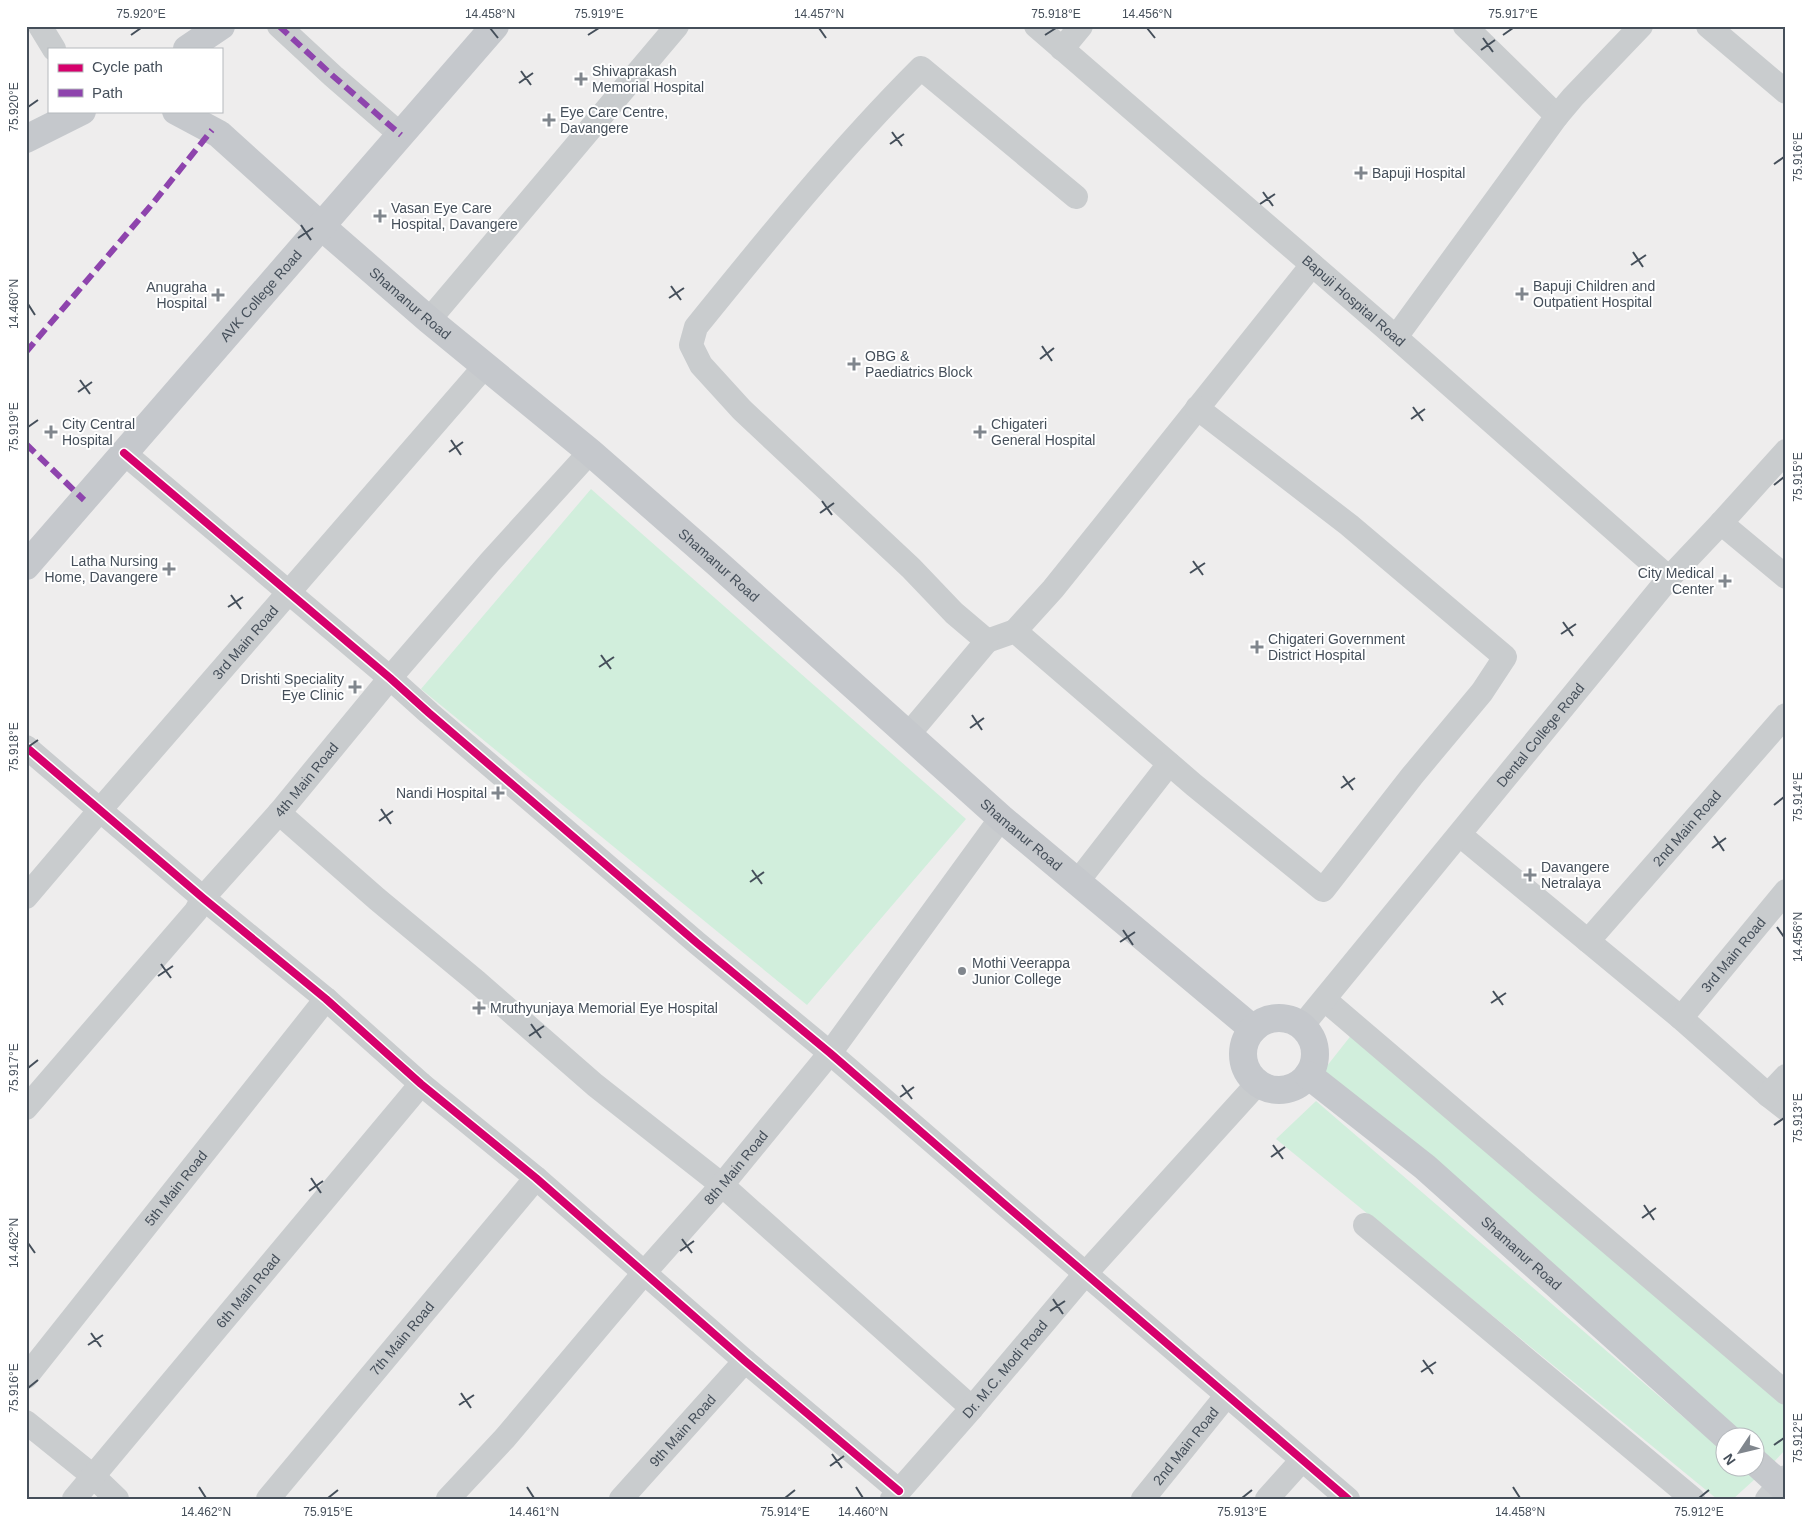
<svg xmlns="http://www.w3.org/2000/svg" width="1812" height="1525" viewBox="0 0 1812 1525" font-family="Arial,sans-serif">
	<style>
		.park { fill: #d1eedc }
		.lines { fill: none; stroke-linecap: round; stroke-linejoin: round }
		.minor { stroke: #c9ccce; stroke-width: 24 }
		.major { stroke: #c5c8cc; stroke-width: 28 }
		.quiet { stroke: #8e44ad; stroke-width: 6; stroke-dasharray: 12 6; stroke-linecap: butt }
		.cycleway-casing { stroke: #fff; stroke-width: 11 }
		.cycleway { stroke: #d6006c; stroke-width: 8 }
		.ticks { fill: none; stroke: #454f5a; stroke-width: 2 }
		.poi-dot { fill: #80868d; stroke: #fff; stroke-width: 2 }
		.labels { text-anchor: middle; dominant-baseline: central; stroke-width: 4; stroke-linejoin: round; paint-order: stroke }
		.poi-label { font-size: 14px; fill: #454f5a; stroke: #fff; text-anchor: start }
		.street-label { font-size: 14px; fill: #454f5a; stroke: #fff }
		.neatline { fill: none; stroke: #454f5a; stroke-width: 2 }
		.ticks-label { font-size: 12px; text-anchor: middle; fill: #454f5a }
	</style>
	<rect width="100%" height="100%" fill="#eeeded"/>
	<g class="park">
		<path d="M591 489 966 819 807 1005 421 689Z"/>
		<path d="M1353 1033 1786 1398V1449L1770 1466 1755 1452 1754 1438 1738 1437 1319 1076Z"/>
		<path d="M1316 1101 1724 1452V1468H1742L1755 1479 1733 1499H1717L1276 1139Z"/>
	</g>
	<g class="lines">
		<g class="minor">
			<path d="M40 26 54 49"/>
			<path d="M279 26 333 76 401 135"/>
			<path id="s1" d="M1036 26 1383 326 1669 578"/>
			<path d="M1465 26 1557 116"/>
			<path d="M1708 26 1786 92"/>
			<path d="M1062 49 1081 26"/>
			<path d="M429 320 677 26"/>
			<path d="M1396 337 1557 116 1573 97 1641 26"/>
			<path d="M124 453 390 678 429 713 697 943 830 1053 1002 1202 1348 1499"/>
			<path d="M1721 523 1786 577"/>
			<path d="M1015 631 1053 589 1106 523 1312 265"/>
			<path d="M987 641 1015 631 1194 785 1323 890 1412 776 1482 692 1505 657 1349 525 1197 408"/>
			<path d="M908 735 987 641 954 613 911 568 742 410 701 365 691 345 696 327C768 238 840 149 921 68L1076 197"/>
			<path d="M26 747 203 898 326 999 421 1084 536 1178 745 1361 899 1491"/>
			<path d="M279 813 377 899 477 982 595 1085 722 1185 972 1408"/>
			<path d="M1460 835 1681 1018 1768 1095 1786 1109"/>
			<path d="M1078 881 1169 764"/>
			<path id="s2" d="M26 897 100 810 485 366"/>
			<path id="s3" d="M1588 941 1786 715"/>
			<path d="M1325 1000 1786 1393"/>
			<path id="s4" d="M1681 1018 1786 891"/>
			<path id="s5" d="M1302 1026 1669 578 1721 523 1786 451"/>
			<path d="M1768 1095 1786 1076"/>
			<path id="s6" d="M26 1108 196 911 203 898 279 813 390 678 490 562 590 452"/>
			<path d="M1365 1225 1693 1499"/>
			<path id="s7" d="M26 1377 326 999"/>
			<path d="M26 1422 93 1476 117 1499"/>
			<path id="s8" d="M74 1499 421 1084"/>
			<path id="s9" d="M268 1499 536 1178"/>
			<path id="s10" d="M448 1499 505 1438 644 1273 722 1185 830 1053 1001 818"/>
			<path id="s11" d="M621 1499 745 1361"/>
			<path id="s12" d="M892 1499 972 1408 1085 1274 1258 1083"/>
			<path id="s13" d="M1143 1499 1227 1395"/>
			<path d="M1267 1499 1302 1460"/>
			<path d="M1767 1499 1786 1477"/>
		</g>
		<g class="major">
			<path d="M187 49 221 26"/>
			<path id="s14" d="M176 111 219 134 321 226 429 320 590 452 718 564 1001 818 1253 1029"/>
			<path d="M26 139 82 111"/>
			<path id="s15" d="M26 566 495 26"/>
			<circle cx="1279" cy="1054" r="36"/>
			<path id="s16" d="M1308 1075 1425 1167 1728 1438"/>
			<path d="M1754 1461 1786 1490"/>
		</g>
		<g class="quiet">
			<path d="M279 26 333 76 401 135"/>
			<path d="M26 352 153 203 212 130"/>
			<path d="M26 444 84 500"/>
		</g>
		<g class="cycleway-casing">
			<g id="cycleway">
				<path d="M124 453 390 678 429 713 697 943 830 1053 1002 1202 1348 1499"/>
				<path d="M26 747 203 898 326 999 421 1084 536 1178 745 1361 899 1491"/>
			</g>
		</g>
		<use href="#cycleway" class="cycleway"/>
	</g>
	<path class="ticks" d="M490 28 498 38M819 28 826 38M1147 28 1155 38M131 35 141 28M588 35 599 28M1045 35 1056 28M1503 35 1513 28M1483 38 1493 52M1481 50 1495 40M521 71 531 85M519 83 533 73M28 107 38 100M892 132 902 146M890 144 904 134M1774 164 1784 157M1263 192 1273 206M1260 204 1275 194M301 225 311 240M298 238 313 228M1633 252 1643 267M1631 265 1646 255M671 286 681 300M669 298 684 288M28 304 35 315M1042 346 1052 361M1040 359 1054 348M80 380 90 394M78 392 92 382M1413 407 1423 421M1411 419 1425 409M28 427 38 420M451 440 461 455M449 452 463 442M1774 485 1784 477M822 501 832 515M820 513 834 503M1193 561 1203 575M1190 573 1205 563M231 595 241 609M228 607 243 597M1563 622 1573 636M1561 634 1576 624M601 655 611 669M599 667 614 657M972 715 982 730M970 728 984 718M28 747 38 740M1343 776 1353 790M1341 788 1355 778M1774 805 1784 797M381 809 391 824M379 821 393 811M1714 836 1724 851M1712 848 1726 838M752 870 762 884M750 882 764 872M1777 927 1784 937M1123 930 1133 945M1120 942 1135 932M161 964 171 978M158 976 173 966M1493 991 1503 1005M1491 1003 1506 993M531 1024 541 1038M529 1036 544 1026M28 1068 38 1060M902 1085 912 1099M900 1097 914 1087M1774 1125 1784 1118M1273 1145 1283 1159M1271 1157 1285 1147M311 1178 321 1193M309 1191 323 1181M1644 1205 1654 1220M1642 1218 1656 1208M682 1239 692 1253M28 1243 35 1253M680 1251 694 1241M1053 1299 1063 1314M1050 1311 1065 1301M91 1333 101 1347M88 1345 103 1335M1423 1360 1433 1374M1421 1372 1436 1362M28 1388 38 1380M461 1393 471 1408M459 1405 474 1395M1774 1445 1784 1438M832 1454 842 1468M830 1466 844 1456M199 1487 206 1498M527 1487 534 1498M856 1487 863 1498M1513 1487 1520 1498M328 1498 338 1490M785 1498 795 1490M1242 1498 1252 1490M1699 1498 1709 1490"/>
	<g class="poi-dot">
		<path d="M578.5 71.5h5v5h5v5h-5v5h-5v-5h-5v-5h5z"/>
		<path d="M546.5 112.5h5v5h5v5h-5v5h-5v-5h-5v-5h5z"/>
		<path d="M1358.5 165.5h5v5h5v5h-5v5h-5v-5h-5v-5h5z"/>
		<path d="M377.5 208.5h5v5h5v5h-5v5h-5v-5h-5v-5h5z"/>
		<path d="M1519.5 286.5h5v5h5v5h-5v5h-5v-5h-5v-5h5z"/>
		<path d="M215.5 287.5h5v5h5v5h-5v5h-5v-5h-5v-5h5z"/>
		<path d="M851.5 356.5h5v5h5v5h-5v5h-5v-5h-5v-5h5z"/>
		<path d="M48.5 424.5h5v5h5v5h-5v5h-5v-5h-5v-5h5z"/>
		<path d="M977.5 424.5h5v5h5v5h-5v5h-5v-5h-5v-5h5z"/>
		<path d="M166.5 561.5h5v5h5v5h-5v5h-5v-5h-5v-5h5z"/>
		<path d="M1722.5 573.5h5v5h5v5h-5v5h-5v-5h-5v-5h5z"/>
		<path d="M1254.5 639.5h5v5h5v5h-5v5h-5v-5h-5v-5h5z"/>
		<path d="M352.5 679.5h5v5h5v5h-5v5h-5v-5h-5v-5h5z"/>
		<path d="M495.5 785.5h5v5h5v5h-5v5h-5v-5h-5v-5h5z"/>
		<path d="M1527.5 867.5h5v5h5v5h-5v5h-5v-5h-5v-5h5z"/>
		<circle cx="962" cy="971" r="5"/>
		<path d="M476.5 1000.5h5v5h5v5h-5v5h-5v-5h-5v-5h5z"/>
	</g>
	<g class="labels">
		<g class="poi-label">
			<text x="592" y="71">Shivaprakash<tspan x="592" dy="16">Memorial Hospital</tspan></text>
			<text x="560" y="112">Eye Care Centre,<tspan x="560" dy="16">Davangere</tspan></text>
			<text x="1372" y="173">Bapuji Hospital</text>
			<text x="391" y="208">Vasan Eye Care<tspan x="391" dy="16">Hospital, Davangere</tspan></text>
			<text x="1533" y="286">Bapuji Children and<tspan x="1533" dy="16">Outpatient Hospital</tspan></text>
			<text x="207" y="287" text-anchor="end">Anugraha<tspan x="207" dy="16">Hospital</tspan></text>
			<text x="865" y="356">OBG &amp;<tspan x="865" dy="16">Paediatrics Block</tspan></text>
			<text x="62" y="424">City Central<tspan x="62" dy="16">Hospital</tspan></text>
			<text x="991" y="424">Chigateri<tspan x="991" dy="16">General Hospital</tspan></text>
			<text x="158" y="561" text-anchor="end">Latha Nursing<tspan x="158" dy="16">Home, Davangere</tspan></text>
			<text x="1714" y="573" text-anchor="end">City Medical<tspan x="1714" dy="16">Center</tspan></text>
			<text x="1268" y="639">Chigateri Government<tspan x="1268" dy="16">District Hospital</tspan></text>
			<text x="344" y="679" text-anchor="end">Drishti Speciality<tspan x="344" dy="16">Eye Clinic</tspan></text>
			<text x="487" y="793" text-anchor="end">Nandi Hospital</text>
			<text x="1541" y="867">Davangere<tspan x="1541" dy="16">Netralaya</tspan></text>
			<text x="972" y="963">Mothi Veerappa<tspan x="972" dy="16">Junior College</tspan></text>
			<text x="490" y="1008">Mruthyunjaya Memorial Eye Hospital</text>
		</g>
		<g class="street-label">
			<text stroke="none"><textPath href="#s15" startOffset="358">AVK College Road</textPath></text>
			<text stroke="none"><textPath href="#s1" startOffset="420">Bapuji Hospital Road</textPath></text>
			<text stroke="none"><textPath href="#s14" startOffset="304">Shamanur Road</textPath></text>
			<text stroke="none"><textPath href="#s14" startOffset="709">Shamanur Road</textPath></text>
			<text stroke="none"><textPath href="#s2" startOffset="336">3rd Main Road</textPath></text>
			<text stroke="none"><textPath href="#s5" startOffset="376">Dental College Road</textPath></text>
			<text stroke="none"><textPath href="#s6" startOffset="432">4th Main Road</textPath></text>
			<text stroke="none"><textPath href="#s3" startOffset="150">2nd Main Road</textPath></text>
			<text stroke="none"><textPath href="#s14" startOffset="1114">Shamanur Road</textPath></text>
			<text stroke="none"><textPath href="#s4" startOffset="82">3rd Main Road</textPath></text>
			<text stroke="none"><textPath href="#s10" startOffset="439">8th Main Road</textPath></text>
			<text stroke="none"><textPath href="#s7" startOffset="241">5th Main Road</textPath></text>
			<text stroke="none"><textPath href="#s16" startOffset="278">Shamanur Road</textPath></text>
			<text stroke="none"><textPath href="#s8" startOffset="271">6th Main Road</textPath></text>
			<text stroke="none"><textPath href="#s9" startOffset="209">7th Main Road</textPath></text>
			<text stroke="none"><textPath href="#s12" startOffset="172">Dr. M.C. Modi Road</textPath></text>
			<text stroke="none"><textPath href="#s11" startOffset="92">9th Main Road</textPath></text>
			<text stroke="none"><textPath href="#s13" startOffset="68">2nd Main Road</textPath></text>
		</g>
	</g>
	<rect width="1812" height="1525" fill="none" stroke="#ffffff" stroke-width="55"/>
	<rect x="48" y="48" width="175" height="65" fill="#ffffff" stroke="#b5b9bd"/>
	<rect x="58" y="64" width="25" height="8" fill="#d6006c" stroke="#b5b9bd"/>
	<text x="92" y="72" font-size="15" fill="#454f5a">Cycle path</text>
	<rect x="58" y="89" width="25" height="8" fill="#8e44ad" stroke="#b5b9bd"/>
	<text x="92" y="98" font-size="15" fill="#454f5a">Path</text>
	<g transform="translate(1740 1452) rotate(235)"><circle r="24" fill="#ffffff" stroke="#b5b9bd"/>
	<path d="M0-4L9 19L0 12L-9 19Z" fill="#80868d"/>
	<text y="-8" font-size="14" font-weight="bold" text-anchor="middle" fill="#454f5a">N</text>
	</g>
	<rect x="28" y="28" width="1756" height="1470" class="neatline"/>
	<g class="ticks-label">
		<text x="141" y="18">75.920°E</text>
		<text x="490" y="18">14.458°N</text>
		<text x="599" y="18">75.919°E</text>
		<text x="819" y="18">14.457°N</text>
		<text x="1056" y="18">75.918°E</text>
		<text x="1147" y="18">14.456°N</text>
		<text x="1513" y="18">75.917°E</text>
		<text transform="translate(14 107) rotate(-90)" y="4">75.920°E</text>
		<text transform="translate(1798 157) rotate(-90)" y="4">75.916°E</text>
		<text transform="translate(14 304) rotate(-90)" y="4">14.460°N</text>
		<text transform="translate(14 427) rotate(-90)" y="4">75.919°E</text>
		<text transform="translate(1798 477) rotate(-90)" y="4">75.915°E</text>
		<text transform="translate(14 747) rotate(-90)" y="4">75.918°E</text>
		<text transform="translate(1798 797) rotate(-90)" y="4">75.914°E</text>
		<text transform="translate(1798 937) rotate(-90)" y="4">14.456°N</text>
		<text transform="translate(14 1068) rotate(-90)" y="4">75.917°E</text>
		<text transform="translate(1798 1118) rotate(-90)" y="4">75.913°E</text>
		<text transform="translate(14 1243) rotate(-90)" y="4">14.462°N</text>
		<text transform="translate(14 1388) rotate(-90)" y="4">75.916°E</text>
		<text transform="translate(1798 1438) rotate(-90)" y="4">75.912°E</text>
		<text x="206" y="1516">14.462°N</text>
		<text x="328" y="1516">75.915°E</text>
		<text x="534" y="1516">14.461°N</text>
		<text x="785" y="1516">75.914°E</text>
		<text x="863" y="1516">14.460°N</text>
		<text x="1242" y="1516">75.913°E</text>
		<text x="1520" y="1516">14.458°N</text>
		<text x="1699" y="1516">75.912°E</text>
	</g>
</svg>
